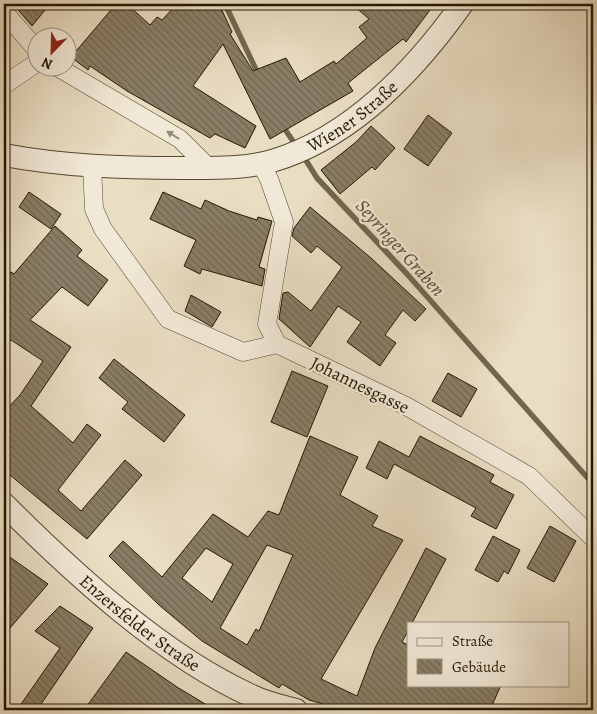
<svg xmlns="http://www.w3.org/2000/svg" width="597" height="714" viewBox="0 0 597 714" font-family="Alegreya,serif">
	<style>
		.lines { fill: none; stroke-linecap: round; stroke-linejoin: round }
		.stream { stroke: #72664f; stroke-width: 5.5 }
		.building { fill: url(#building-back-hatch); stroke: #241703; fill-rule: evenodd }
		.minor-casing { stroke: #554833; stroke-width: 19 }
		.tertiary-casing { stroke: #554833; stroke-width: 24 }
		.minor { stroke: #f1e9d7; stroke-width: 18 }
		.tertiary { stroke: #f1e9d7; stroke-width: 22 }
		.oneway { fill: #958a78 }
		.labels { text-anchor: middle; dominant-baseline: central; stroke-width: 5; stroke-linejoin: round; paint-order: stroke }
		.street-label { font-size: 18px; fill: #241703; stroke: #f1e9d7 }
		.water-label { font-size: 19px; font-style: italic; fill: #584b35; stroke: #f1e9d7 }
	</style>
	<defs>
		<pattern id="building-back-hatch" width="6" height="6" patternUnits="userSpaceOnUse" patternTransform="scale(1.25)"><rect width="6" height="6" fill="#8a7e66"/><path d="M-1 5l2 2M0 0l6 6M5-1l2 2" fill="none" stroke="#716652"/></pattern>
	</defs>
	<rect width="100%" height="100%" fill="#e9ddc2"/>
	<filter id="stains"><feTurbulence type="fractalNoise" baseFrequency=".004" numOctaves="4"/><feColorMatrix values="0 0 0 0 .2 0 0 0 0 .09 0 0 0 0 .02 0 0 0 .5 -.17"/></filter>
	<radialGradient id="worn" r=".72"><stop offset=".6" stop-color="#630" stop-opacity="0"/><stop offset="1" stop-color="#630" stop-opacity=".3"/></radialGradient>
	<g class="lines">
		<g class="stream">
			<path d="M225 4 259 76"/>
			<path d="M282 125 297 147"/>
			<path d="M302 154 317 178 407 274 593 484"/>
		</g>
	</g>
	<g class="building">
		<path d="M13 4H50L32 26Z"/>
		<path d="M116 4H127L150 25 157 17 162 20 177 4H219L232 32 230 34 253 71 286 58 300 82 334 61 336 64 367 38 359 27 369 19 352 4H422L430 10 406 42 403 39 348 83 353 91 270 139 223 44 193 86 256 126 245 148 215 134 210 138 127 91 90 66 88 70 71 57Z"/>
		<path d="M428 115 452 133 428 166 404 149Z"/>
		<path d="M371 126 395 148 375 170 372 167 340 194 321 170 356 142Z"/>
		<path d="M29 192 61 214 51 229 19 207Z"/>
		<path d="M163 192 201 209 205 200 229 211 257 220 258 217 272 221 259 267 265 269 262 286 202 269 200 274 184 266 196 240 150 219Z"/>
		<path d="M310 207 371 258 426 309 415 321 403 310 385 335 396 343 380 366 347 342 361 322 338 306 310 347 279 319 283 293 288 292 311 311 342 267 317 246 311 253 292 236 294 228Z"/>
		<path d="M55 226 82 250 77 256 108 280 88 306 62 287 30 320 71 347 31 406 73 443 87 424 101 435 58 490 81 511 125 460 142 475 87 539 4 470V412L20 395 43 361 11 340 4 347V280L11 272 14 274Z"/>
		<path d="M191 295 221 312 212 327 185 311Z"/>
		<path d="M114 359 185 415 164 442 122 409 128 402 99 378Z"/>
		<path d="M292 371 328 386 307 437 271 422Z"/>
		<path d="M448 373 477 389 461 417 432 401Z"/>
		<path d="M310 436 358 457 340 495 378 516 372 526 403 540 321 679 357 696 375 648 426 548 446 559 412 623H408V631L402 642 408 645V685H501L490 710H344L309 700 282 684 279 688 202 641 159 605 109 556 123 541 162 577 213 514 248 537 268 511 279 515ZM267 545 293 555 259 631 256 629 247 645 220 628ZM206 548 233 564 212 602 182 578Z"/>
		<path d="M420 436 494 475 490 482 514 495 496 529 471 516 476 508 394 464 387 479 366 468 379 441 409 457Z"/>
		<path d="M550 526 576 541 554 582 527 568Z"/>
		<path d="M493 536 520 550 508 574 504 571 498 582 475 570Z"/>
		<path d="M4 553 48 584 4 635Z"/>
		<path d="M60 606 93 628 37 710H17L60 648 35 631Z"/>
		<path d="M126 652 177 687 215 710H84Z"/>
	</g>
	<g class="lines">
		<g class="minor-casing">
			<g id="minor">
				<path d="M4 12 38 51"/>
				<path d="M59 68 180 139 209 168"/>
				<path d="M4 85 38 62"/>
				<path d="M261 164 269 179 284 222 267 324 277 344 406 406 529 476 593 538"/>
				<path d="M92 167 94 209 103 229 168 319 243 352 277 344"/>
			</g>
		</g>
		<g class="tertiary-casing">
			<g id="tertiary">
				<path id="s1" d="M4 155C63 166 122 168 181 168 211 168 244 169 272 161 351 138 416 69 462 4"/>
				<path id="s2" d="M4 504C73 573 163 656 252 696 266 703 282 706 296 710"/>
			</g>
		</g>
		<use href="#minor" class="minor"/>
		<use href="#tertiary" class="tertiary"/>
	</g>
	<defs><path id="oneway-solid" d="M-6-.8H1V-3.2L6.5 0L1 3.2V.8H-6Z" transform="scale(1.25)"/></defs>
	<use class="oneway" href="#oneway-solid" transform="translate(173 135) rotate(-148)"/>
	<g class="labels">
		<g class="street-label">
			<text stroke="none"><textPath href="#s1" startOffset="362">Wiener Straße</textPath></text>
			<text transform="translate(360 385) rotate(26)">Johannesgasse</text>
			<text stroke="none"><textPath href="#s2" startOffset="181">Enzersfelder Straße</textPath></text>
		</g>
		<g class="water-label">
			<text transform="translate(400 248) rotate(48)">Seyringer Graben</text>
		</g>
	</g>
	<rect width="597" height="714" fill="none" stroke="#e9ddc2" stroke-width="20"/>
	<rect x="5" y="5" width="587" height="704" fill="none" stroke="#241703" stroke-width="2.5"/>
	<rect x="10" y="10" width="577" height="694" fill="none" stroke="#241703"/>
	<rect x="407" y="622" width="162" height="65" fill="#f1e9d7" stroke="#9f9582"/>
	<rect x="417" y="638" width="25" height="8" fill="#f1e9d7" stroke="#9f9582"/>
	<text x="452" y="646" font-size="15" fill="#241703">Straße</text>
	<rect x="417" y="659" width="25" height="15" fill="url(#building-back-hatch)" stroke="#9f9582"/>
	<text x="452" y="672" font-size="15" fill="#241703">Gebäude</text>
	<g transform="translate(52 52) rotate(203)"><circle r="24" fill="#f1e9d7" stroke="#9f9582"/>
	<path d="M0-4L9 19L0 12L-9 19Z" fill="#8f2418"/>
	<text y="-8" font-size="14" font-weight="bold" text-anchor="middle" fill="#241703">N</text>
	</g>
	<rect width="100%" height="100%" filter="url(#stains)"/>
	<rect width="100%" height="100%" fill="url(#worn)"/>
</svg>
